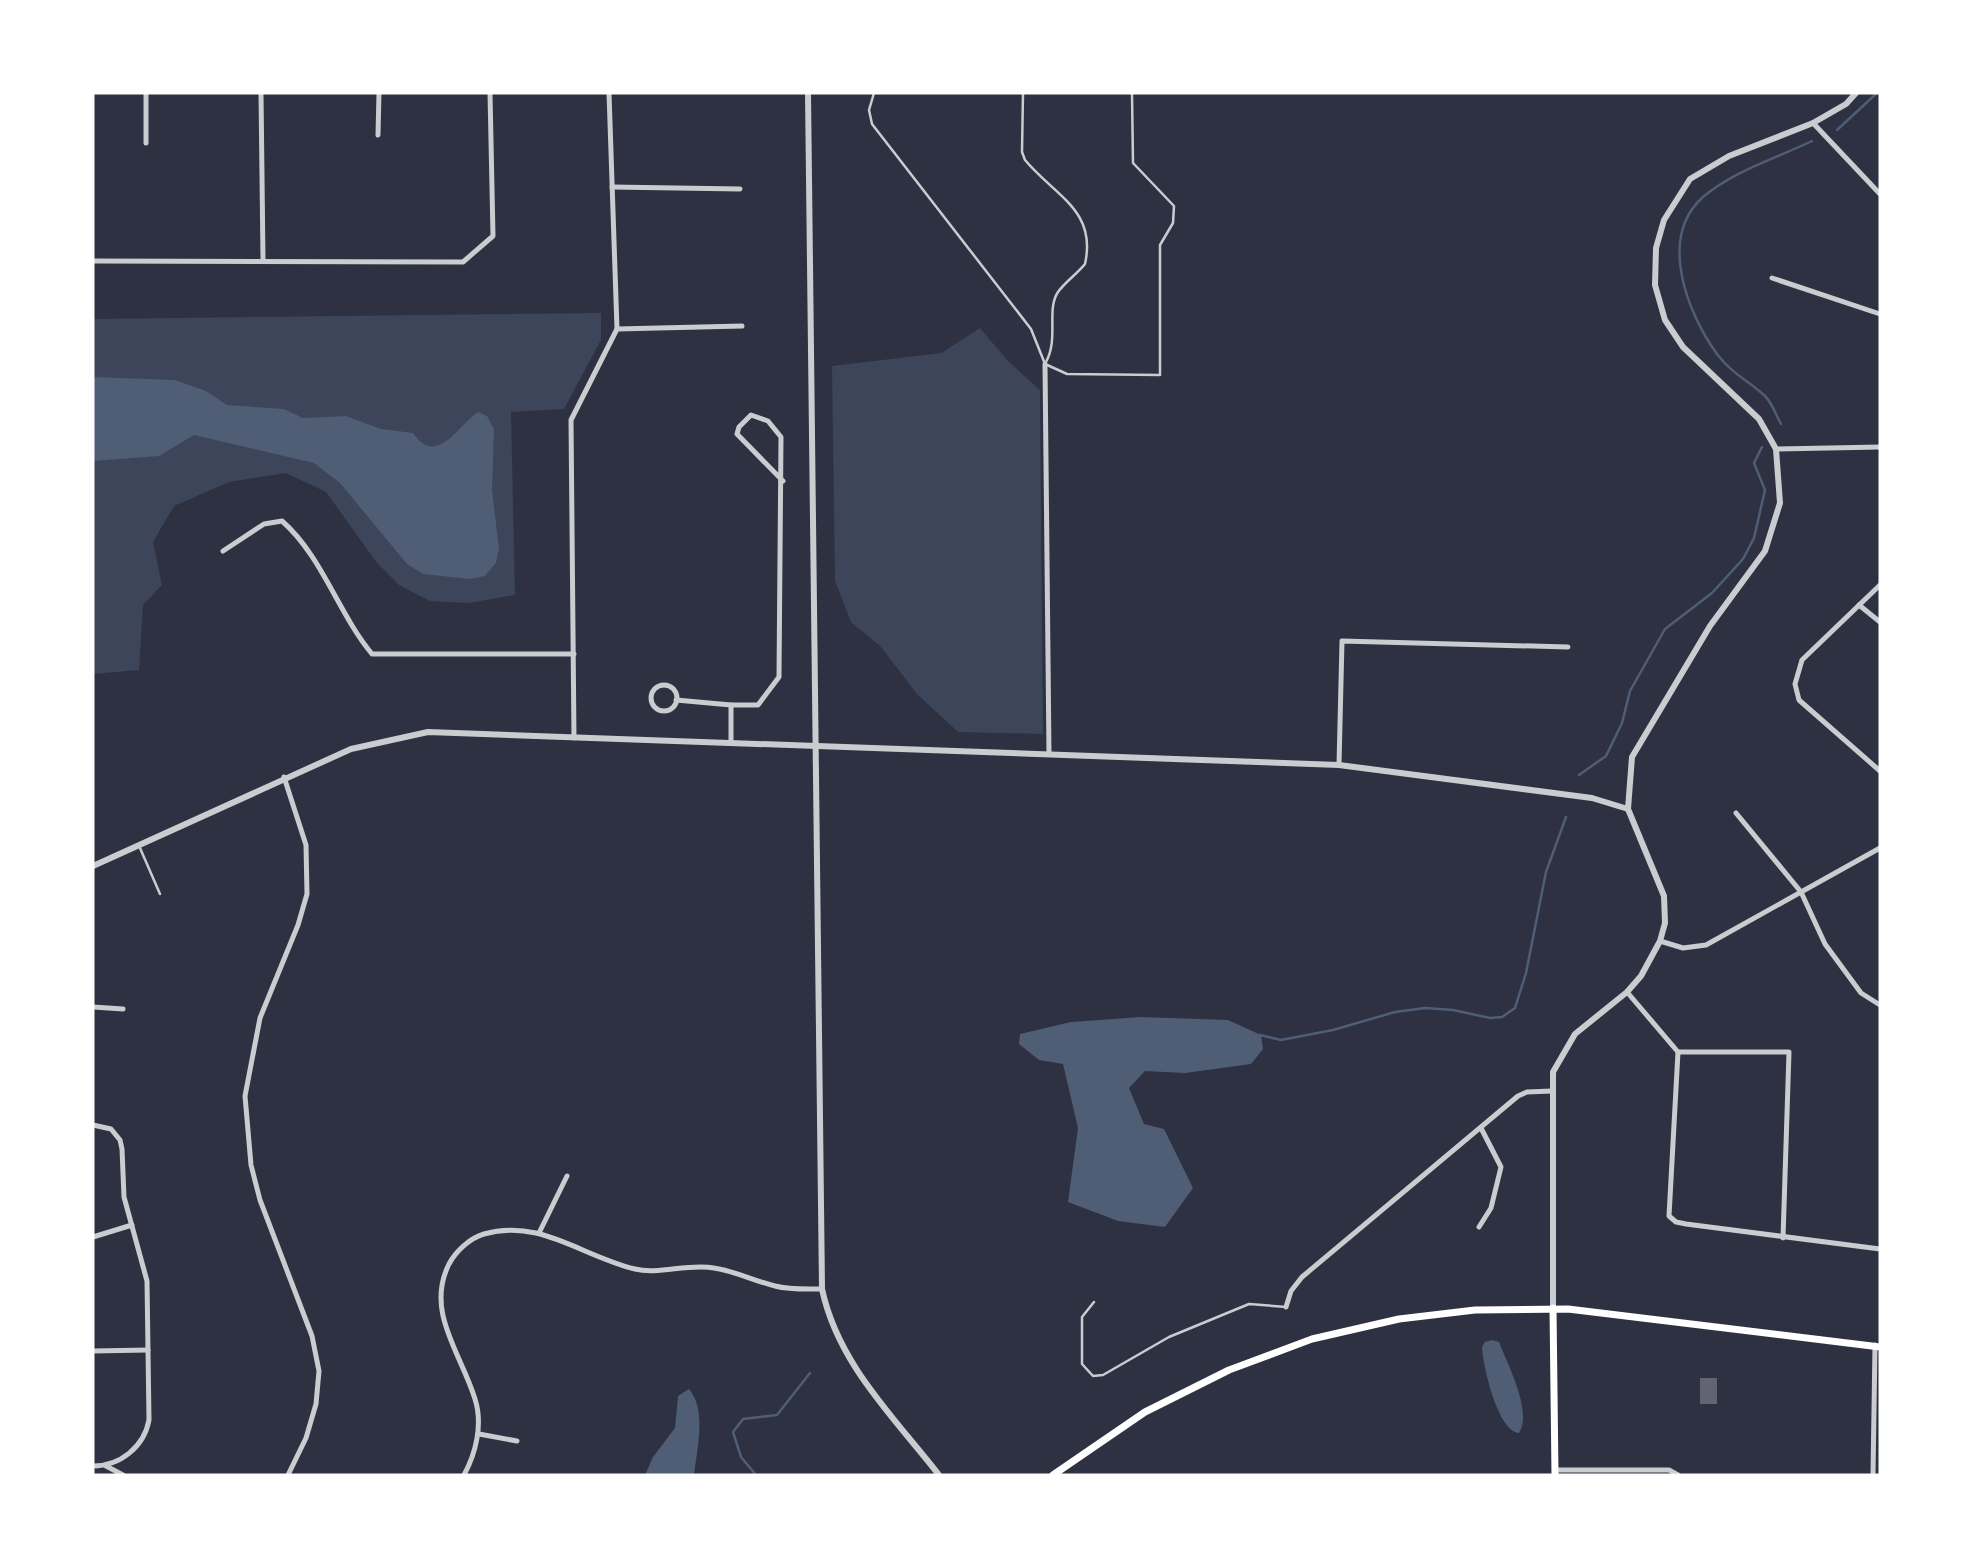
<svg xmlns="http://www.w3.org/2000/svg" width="1973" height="1568" viewBox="0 0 1973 1568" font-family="Mulish,sans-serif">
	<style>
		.green { fill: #3c4559 }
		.water { fill: #4f5d75 }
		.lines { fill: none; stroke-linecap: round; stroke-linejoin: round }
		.stream { stroke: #4f5d75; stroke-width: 2.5 }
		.building { fill: #626471 }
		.service { stroke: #caccd0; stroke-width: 2.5 }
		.minor { stroke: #caccd0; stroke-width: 5 }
		.tertiary { stroke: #caccd0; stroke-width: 6 }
		.secondary { stroke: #fff; stroke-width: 7 }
	</style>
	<rect width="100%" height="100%" fill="#2d3142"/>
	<g class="green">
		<path d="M601 313V340L564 409 511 412 515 595 469 603 430 601 399 585 377 563 326 492 286 473 229 482 174 506 153 542 162 585 143 605 139 670 93 674V319Z"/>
		<path d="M980 328 1008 361 1040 390 1043 734 958 732 917 694 881 647 851 622 835 581 832 366 941 353Z"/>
	</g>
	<g class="water">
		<path d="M93 377 175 380 206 391 227 405 284 409 303 418 346 416 381 429 413 433C437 468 458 425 478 412L487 416 494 429 492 490 499 549 496 563 485 576 470 579 423 574 407 564 340 483 314 463 194 435 159 456 93 461Z"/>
		<path d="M1140 1017 1228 1020 1261 1035 1263 1049 1251 1064 1185 1073 1145 1071 1129 1088 1144 1124 1164 1129 1193 1188 1165 1227 1118 1221 1068 1202 1078 1128 1063 1064 1039 1060 1019 1044 1020 1034 1071 1022Z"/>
		<path d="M1492 1340 1499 1342C1507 1363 1533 1412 1519 1433 1498 1432 1483 1366 1482 1347L1485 1342Z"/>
		<path d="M689 1389C707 1410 697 1450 694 1475H645L653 1457 675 1428 678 1396Z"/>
	</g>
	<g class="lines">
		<g class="stream">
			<path d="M1837 130 1877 93"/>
			<path d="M1781 424C1776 415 1772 403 1765 396 1749 381 1731 373 1717 354 1688 314 1657 238 1703 197 1733 171 1777 158 1812 141"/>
			<path d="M1579 775 1606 756 1622 723 1630 691 1665 629 1712 593 1743 559 1754 538 1765 490 1754 463 1762 447"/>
			<path d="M1260 1035 1281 1040 1333 1030 1395 1012 1425 1008 1453 1010 1490 1018 1502 1017 1515 1008 1526 973 1546 872 1566 817"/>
			<path d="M756 1475 741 1457 733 1432 743 1419 777 1415 810 1373"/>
		</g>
	</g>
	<rect class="building" x="1700" y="1378" width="17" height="26"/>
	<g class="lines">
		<g class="service">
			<path d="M874 93 869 110 872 124 1031 329 1045 364"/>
			<path d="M1023 93 1022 152 1025 160C1055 196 1097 210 1085 264 1077 274 1065 282 1058 292 1046 310 1059 338 1046 362"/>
			<path d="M1045 364 1067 374 1160 375V245L1173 223 1174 206 1133 163 1132 93"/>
			<path d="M140 848 160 894"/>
			<path d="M1094 1302 1082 1317V1364L1093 1376 1103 1375 1169 1337 1249 1304 1286 1307"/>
		</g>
		<g class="minor">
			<path d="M146 93V143"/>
			<path d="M261 93 263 259"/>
			<path d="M1813 123 1880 194"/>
			<path d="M378 135 379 93"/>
			<path d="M612 187 740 189"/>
			<path d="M93 261 463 262 493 236 490 93"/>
			<path d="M1772 278 1880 314"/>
			<path d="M617 329 742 326"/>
			<path d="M1045 364 1049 754"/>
			<path d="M1776 449 1880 447"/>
			<path d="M223 551 264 524 282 521C322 556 338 613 372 654H574"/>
			<path d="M1880 585 1802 660 1795 684 1799 700 1880 771"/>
			<path d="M1859 605 1880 622"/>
			<circle cx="664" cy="698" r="13"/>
			<path d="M676 700 731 705"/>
			<path d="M574 738 571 420 617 329 609 93"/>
			<path d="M731 741V705H758L779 677 781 437 768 421 751 415 739 427 737 434 783 481"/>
			<path d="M1339 765 1342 641 1568 647"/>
			<path d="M284 777 306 845 307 894 298 925 260 1018 245 1096 251 1165 260 1200 312 1336 319 1371 316 1404 306 1438 288 1475"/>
			<path d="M1736 813 1801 892 1825 944 1861 993 1880 1005"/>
			<path d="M1660 941 1683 948 1706 945 1880 848"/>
			<path d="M1627 992 1678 1052 1669 1216 1676 1222 1686 1224 1880 1249"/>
			<path d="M93 1007 123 1009"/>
			<path d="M1678 1052H1789L1783 1238"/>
			<path d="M93 1125 111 1129 120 1140 122 1149 124 1197 147 1281 149 1420C144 1447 120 1466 93 1466"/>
			<path d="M1479 1227 1491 1208 1501 1167 1481 1128"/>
			<path d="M540 1231 567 1176"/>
			<path d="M93 1237 132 1225"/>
			<path d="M1286 1307 1291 1291 1302 1277 1518 1096 1527 1092 1552 1091"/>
			<path d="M93 1351 148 1350"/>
			<path d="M479 1434 517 1441"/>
			<path d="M106 1466 123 1475"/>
			<path d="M1555 1470H1669L1678 1475"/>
			<path d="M464 1475C476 1453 483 1424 475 1399 461 1353 425 1312 449 1264 456 1251 470 1238 484 1234 540 1218 581 1256 635 1269 659 1275 688 1263 714 1268 735 1271 754 1281 775 1286 790 1290 807 1289 822 1289"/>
			<path d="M1873 1475 1875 1345"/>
		</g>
		<g class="tertiary">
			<path d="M808 93 822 1289C838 1364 894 1417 939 1475"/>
			<path d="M93 866 351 749 428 732 1339 765 1592 798 1628 809"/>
			<path d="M1553 1308V1072L1575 1034 1627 992 1641 976 1660 941 1665 923 1664 896 1628 809 1632 757 1710 626 1765 551 1780 503 1776 449 1759 419 1683 347 1665 320 1655 285 1656 248 1664 220 1690 179 1729 156 1813 123 1846 104 1856 93"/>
		</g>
		<g class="secondary">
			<path d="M1553 1308 1555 1475"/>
			<path d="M1053 1475 1145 1412 1229 1370 1312 1339 1399 1319 1475 1310 1568 1309 1880 1347"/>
		</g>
	</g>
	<rect width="1973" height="1568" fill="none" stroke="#ffffff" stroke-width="189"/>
</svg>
